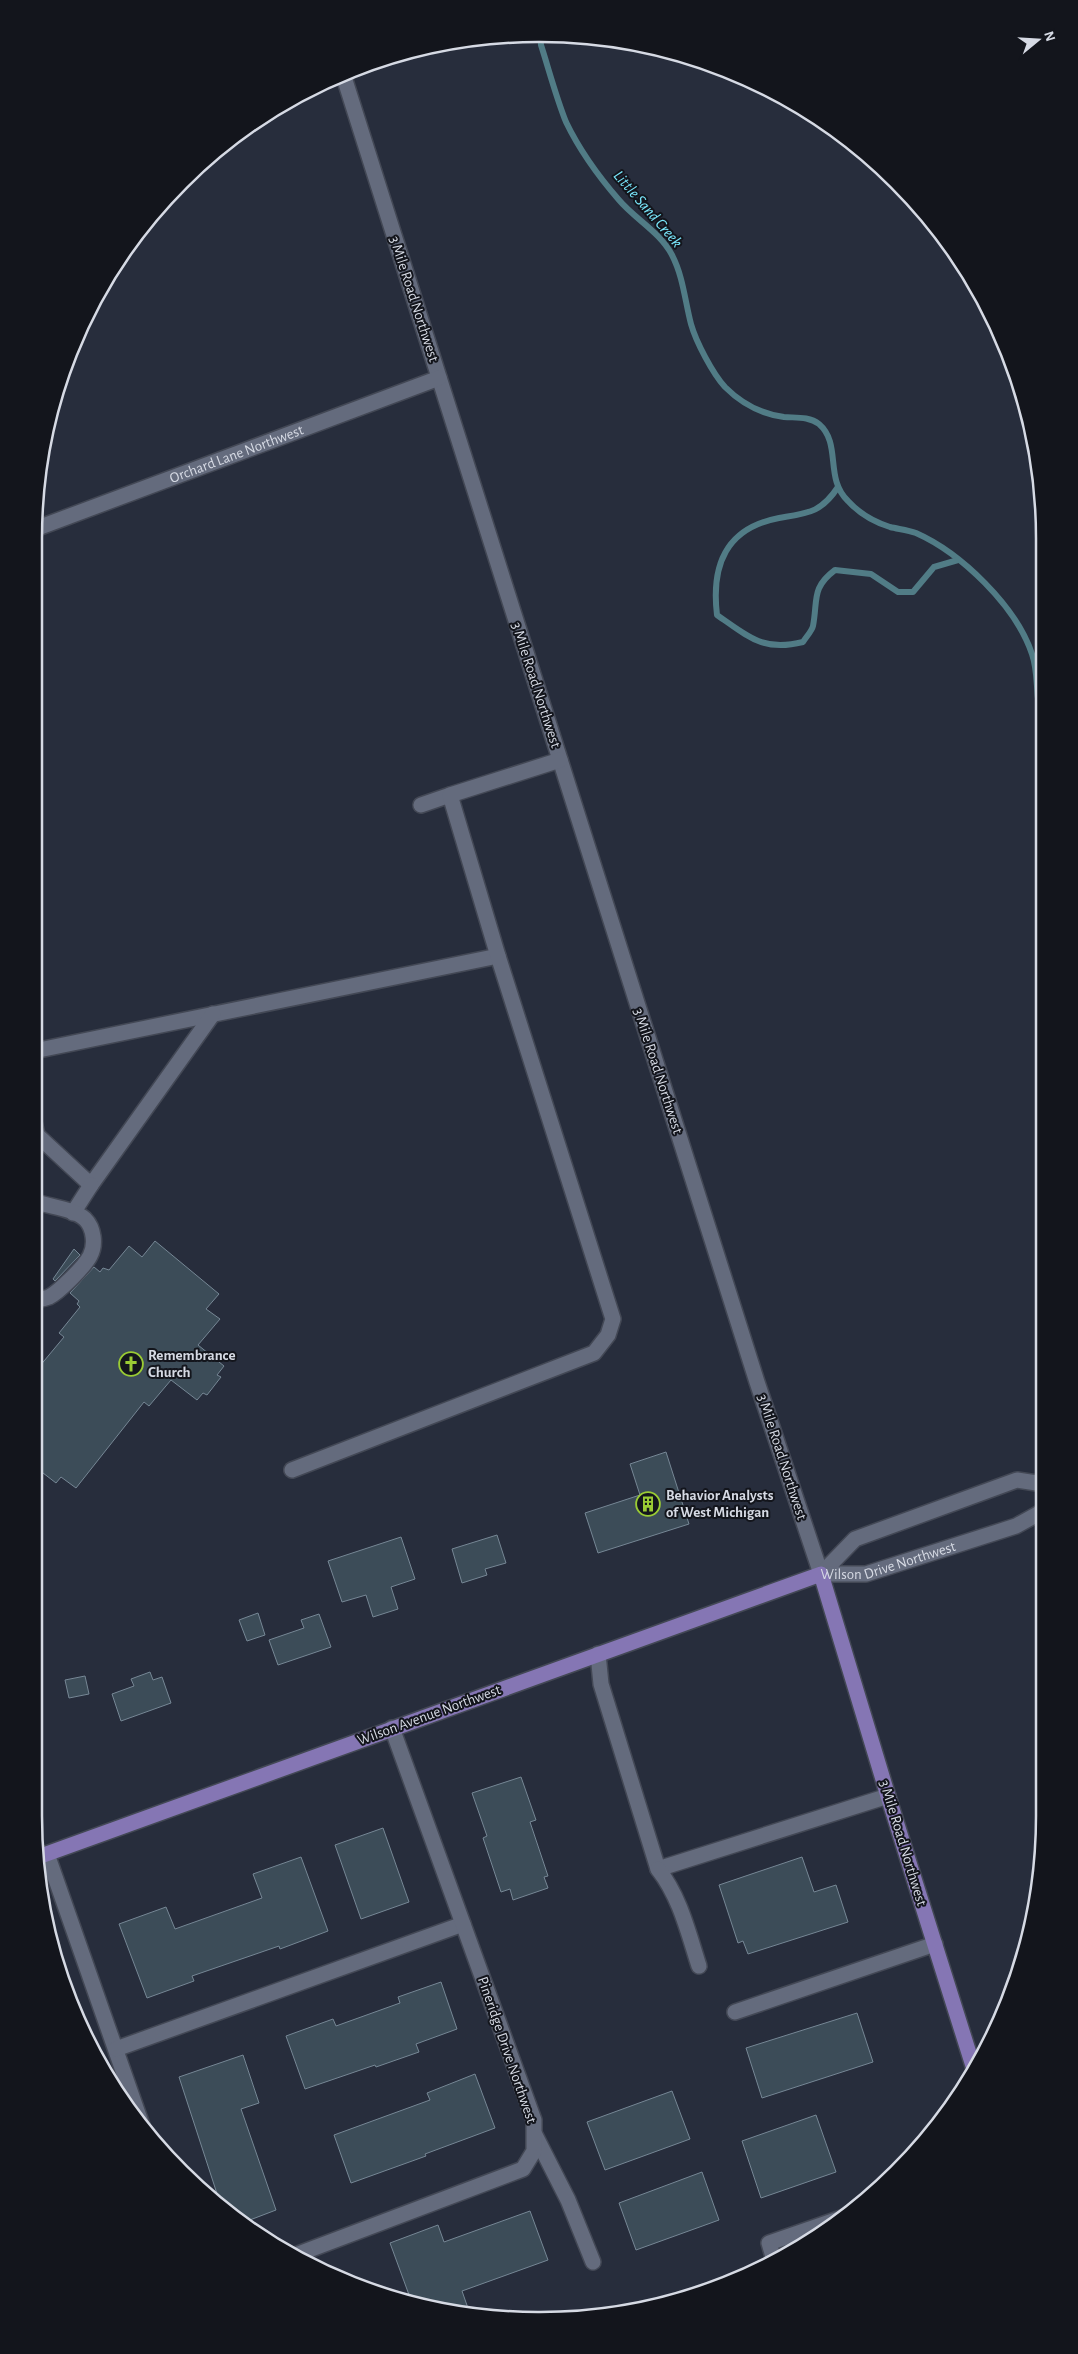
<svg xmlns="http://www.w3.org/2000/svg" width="1078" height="2354" viewBox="0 0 1078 2354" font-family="'Alegreya Sans',sans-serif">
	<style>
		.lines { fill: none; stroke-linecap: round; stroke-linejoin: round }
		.stream { stroke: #517c86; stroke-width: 6 }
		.building { fill: #3c4c58; stroke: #768795 }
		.minor-casing { stroke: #434855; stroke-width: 18 }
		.major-casing { stroke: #434855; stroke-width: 18 }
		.minor { stroke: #646b7d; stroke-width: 15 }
		.major { stroke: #8576b4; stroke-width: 15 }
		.labels { text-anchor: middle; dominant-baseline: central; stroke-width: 4; stroke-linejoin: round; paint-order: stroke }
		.street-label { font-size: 15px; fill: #d6dae4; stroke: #13151c }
		.poi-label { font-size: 15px; font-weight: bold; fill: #d6dae4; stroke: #13151c; text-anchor: start }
		.water-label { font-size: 16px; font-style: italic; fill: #7ae8fd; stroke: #13151c }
		.rim { fill: none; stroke: #d6dae4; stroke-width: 2.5 }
	</style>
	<rect width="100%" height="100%" fill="#272d3c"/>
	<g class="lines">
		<g class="stream">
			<path d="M540 34 541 45C549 70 556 97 566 122 579 149 599 177 619 200 635 219 660 232 672 255 683 276 685 301 691 324 696 342 713 374 725 387 741 403 761 414 784 417 795 418 809 416 819 424 842 444 824 478 848 501 859 513 874 522 890 527 898 529 908 530 916 533 961 553 1016 606 1032 654 1039 674 1035 695 1041 716"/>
			<path d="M838 487C821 513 808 513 779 518 726 528 711 565 717 615 749 637 763 652 803 642 806 637 812 631 813 626 818 600 811 588 835 570L871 574 898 592H913L934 567 958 560"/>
		</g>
	</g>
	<g class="building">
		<path d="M155 1241 219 1294 206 1309 220 1319 198 1345 224 1366 217 1375 221 1377 207 1395 203 1393 197 1400 171 1380 149 1406 144 1402 76 1488 61 1477 56 1483 34 1466V1373L64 1337 59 1333 80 1307 77 1304 79 1301 70 1293 94 1267 100 1272 103 1268 109 1270 129 1246 142 1257Z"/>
		<path d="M74 1249 80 1255 55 1281 53 1279Z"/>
		<path d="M666 1452 689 1524 598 1553 585 1513 640 1495 630 1464Z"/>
		<path d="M497 1535 506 1563 485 1569 487 1575 462 1583 452 1549Z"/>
		<path d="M401 1537 415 1579 391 1587 398 1609 373 1617 366 1595 342 1602 328 1561Z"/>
		<path d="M258 1613 265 1635 247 1641 239 1620Z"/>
		<path d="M319 1614 331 1647 278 1665 269 1640 304 1628 301 1620Z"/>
		<path d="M150 1672 153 1680 162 1677 171 1703 121 1721 112 1694 134 1686 131 1679Z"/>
		<path d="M85 1676 89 1694 69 1698 65 1680Z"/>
		<path d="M521 1777 536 1820 530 1822 548 1876 544 1877 548 1888 513 1900 510 1889 501 1892 483 1838 487 1836 472 1793Z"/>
		<path d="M383 1828 409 1902 361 1919 335 1845Z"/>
		<path d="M301 1857 328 1931 280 1949 279 1946 192 1976 194 1981 147 1998 119 1924 166 1907 175 1929 262 1898 253 1874Z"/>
		<path d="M802 1857 814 1892 836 1885 848 1922 748 1954 743 1941 738 1943 719 1885Z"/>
		<path d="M441 1982 457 2029 416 2044 419 2052 376 2067 375 2065 305 2089 286 2036 333 2019 336 2026 400 2003 398 1997Z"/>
		<path d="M857 2013 873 2062 762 2098 746 2048Z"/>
		<path d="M243 2055 259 2103 241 2109 276 2210 242 2223 221 2206 179 2077Z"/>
		<path d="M475 2074 495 2128 425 2154 426 2156 351 2183 334 2135 430 2100 427 2093Z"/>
		<path d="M672 2091 690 2139 605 2170 587 2122Z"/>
		<path d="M816 2115 836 2172 761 2198 742 2141Z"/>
		<path d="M702 2172 719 2220 636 2250 619 2203Z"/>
		<path d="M530 2211 548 2260 462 2291 470 2314 441 2311 412 2303 390 2243 438 2225 444 2242Z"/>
	</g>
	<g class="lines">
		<g class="minor-casing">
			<g id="minor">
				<path d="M343 74 757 1382 821 1574"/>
				<path id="s1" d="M35 529 439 378"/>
				<path d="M421 805 450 795"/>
				<path d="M34 1051 498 956"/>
				<path d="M34 1122 37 1135 91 1185 213 1014"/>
				<path d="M73 1213 91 1185"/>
				<path d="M34 1298C38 1300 44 1299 49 1297 59 1292 85 1266 90 1256 96 1245 94 1228 85 1219 73 1208 49 1207 34 1201"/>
				<path d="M292 1470 594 1353 608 1335 613 1319 498 956 450 795 560 760"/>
				<path d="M821 1574 855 1539 1017 1480 1043 1484"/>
				<path id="s2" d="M821 1574H866L1016 1526 1043 1511"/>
				<path d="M598 1654 601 1684 658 1869 888 1796"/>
				<path d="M47 1854 142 2125"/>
				<path d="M658 1869C680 1897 688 1932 699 1966"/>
				<path d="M735 2012 935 1944"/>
				<path d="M116 2049 463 1924"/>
				<path d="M535 2135 568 2200 593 2262"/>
				<path d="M293 2256 523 2169 534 2151V2120L392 1728"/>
				<path d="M774 2260 769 2243 847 2216"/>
			</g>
		</g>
		<g class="major-casing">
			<path id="major" d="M38 1857 821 1574 888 1796 974 2069"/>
		</g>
		<use href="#minor" class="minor"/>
		<use href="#major" class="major"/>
	</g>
	<defs>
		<g id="church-ring" transform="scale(1.25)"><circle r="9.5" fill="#13151c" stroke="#9acb34" stroke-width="1.5"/><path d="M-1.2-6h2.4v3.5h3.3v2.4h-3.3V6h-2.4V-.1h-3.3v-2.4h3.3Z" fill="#9acb34"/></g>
		<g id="building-ring" transform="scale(1.25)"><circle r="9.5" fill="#13151c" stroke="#9acb34" stroke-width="1.5"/><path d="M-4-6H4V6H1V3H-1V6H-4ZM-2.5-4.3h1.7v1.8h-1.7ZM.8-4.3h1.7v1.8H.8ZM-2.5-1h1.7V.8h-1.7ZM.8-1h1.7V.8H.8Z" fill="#9acb34"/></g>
	</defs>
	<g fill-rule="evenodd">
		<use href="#church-ring" x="131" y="1364"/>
		<use href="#building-ring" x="648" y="1504"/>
	</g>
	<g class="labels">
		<g class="street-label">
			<text transform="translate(414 299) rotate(72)">3 Mile Road Northwest</text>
			<text stroke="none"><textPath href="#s1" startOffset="215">Orchard Lane Northwest</textPath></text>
			<text transform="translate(536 685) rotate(72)">3 Mile Road Northwest</text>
			<text transform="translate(658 1071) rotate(72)">3 Mile Road Northwest</text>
			<text transform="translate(782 1457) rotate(72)">3 Mile Road Northwest</text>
			<text stroke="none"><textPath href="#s2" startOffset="69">Wilson Drive Northwest</textPath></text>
			<text transform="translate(429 1715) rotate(-20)">Wilson Avenue Northwest</text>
			<text transform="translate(903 1843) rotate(73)">3 Mile Road Northwest</text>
			<text transform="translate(507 2050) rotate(71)">Pineridge Drive Northwest</text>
		</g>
		<g class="poi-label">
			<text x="148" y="1355">Remembrance<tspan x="148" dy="17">Church</tspan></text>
			<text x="666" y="1495">Behavior Analysts<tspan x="666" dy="17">of West Michigan</tspan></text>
		</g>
		<g class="water-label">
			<text transform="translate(648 209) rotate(49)">Little Sand Creek</text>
		</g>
	</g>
	<path d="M0 0H1078V2354H0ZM538 42H540A496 496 0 0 1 1036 538V1816A496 496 0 0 1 540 2312H538A496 496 0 0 1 42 1816V538A496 496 0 0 1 538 42Z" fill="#13151c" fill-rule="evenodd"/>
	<path class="rim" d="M538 42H540A496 496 0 0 1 1036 538V1816A496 496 0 0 1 540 2312H538A496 496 0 0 1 42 1816V538A496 496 0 0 1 538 42Z"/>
	<g transform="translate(1038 40) rotate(72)" stroke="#13151c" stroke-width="4" paint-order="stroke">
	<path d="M0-4L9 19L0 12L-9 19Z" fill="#d6dae4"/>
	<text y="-8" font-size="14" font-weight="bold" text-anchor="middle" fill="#d6dae4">N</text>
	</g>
</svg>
